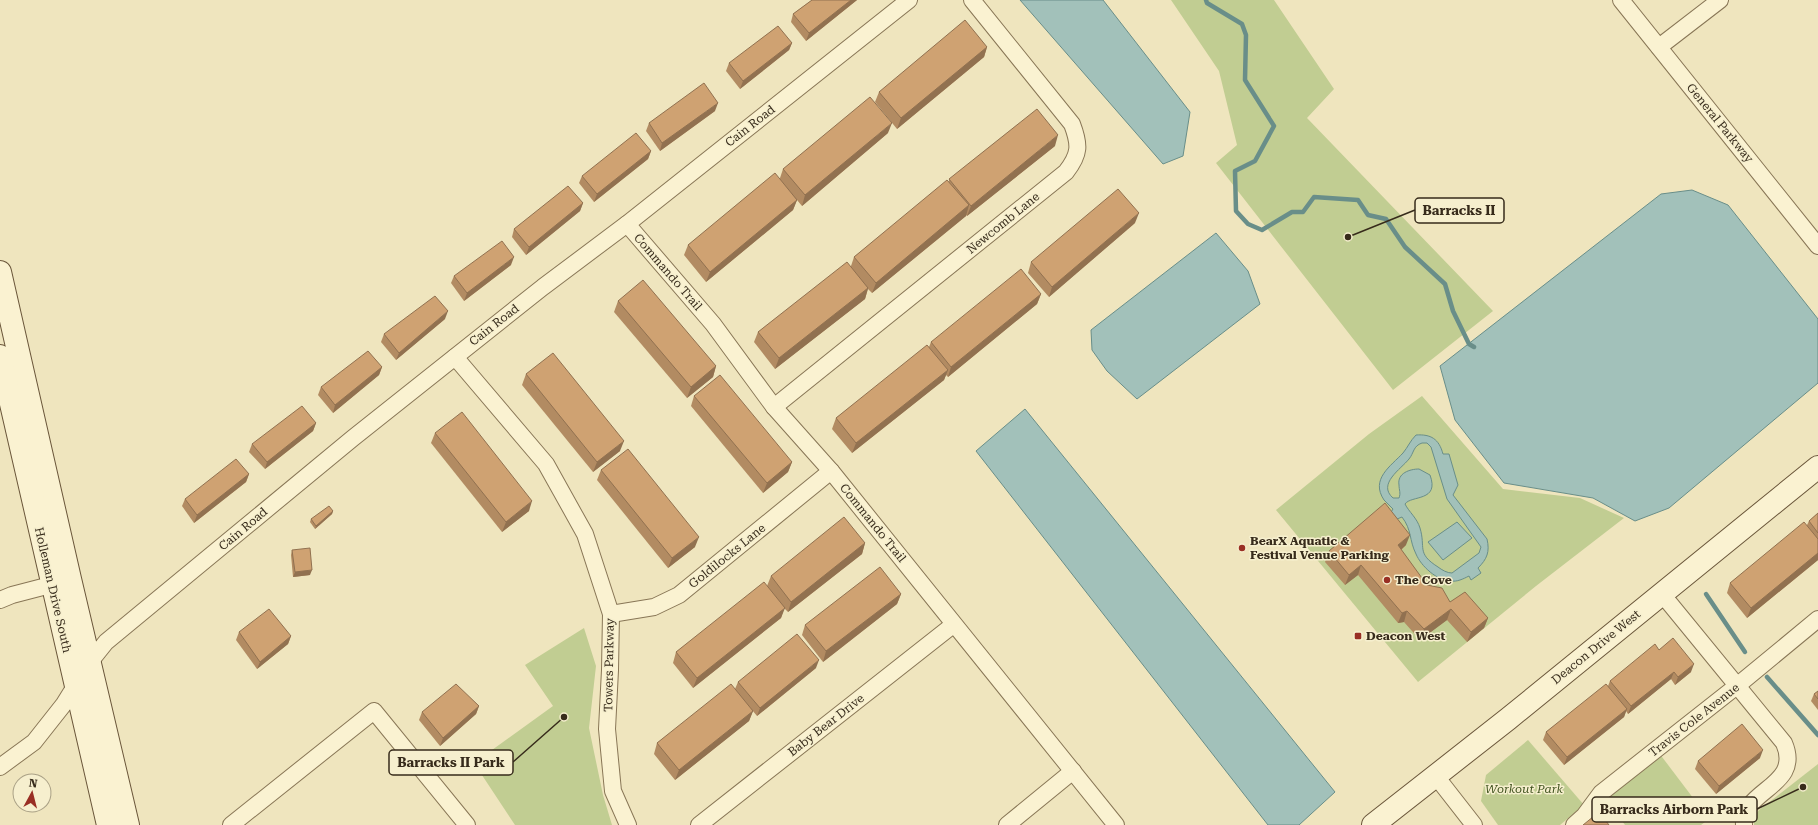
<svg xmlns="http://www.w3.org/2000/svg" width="1818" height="825" viewBox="0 0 1818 825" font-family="'Roboto Serif',serif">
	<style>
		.green { fill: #c1cd92 }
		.water { fill: #a2c1ba; stroke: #698e89; fill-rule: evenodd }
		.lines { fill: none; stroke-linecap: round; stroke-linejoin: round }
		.stream { stroke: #698e89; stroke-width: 4.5 }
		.street-casing { stroke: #887656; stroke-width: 18 }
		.secondary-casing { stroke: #6a563a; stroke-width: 24 }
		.street { stroke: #faf2d1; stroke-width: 16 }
		.secondary { stroke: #faf2d1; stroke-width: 22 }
		.wall { fill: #b28b62 }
		.shaded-wall { fill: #917150 }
		.building { fill: #cfa272; stroke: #917150 }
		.poi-dot { fill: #992f24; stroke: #f6efce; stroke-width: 1.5 }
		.labels { text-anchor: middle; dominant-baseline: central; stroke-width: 3; stroke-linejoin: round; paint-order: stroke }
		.street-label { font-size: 12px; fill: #372b1b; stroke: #f6efce }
		.poi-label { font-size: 12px; font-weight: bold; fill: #372b1b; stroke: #f6efce; text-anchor: start }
		.park-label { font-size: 12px; font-style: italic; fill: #425421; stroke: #f6efce }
		.leader { fill: none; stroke: #372b1b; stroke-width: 1.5 }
		.callout-dot { fill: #372b1b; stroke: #f6efce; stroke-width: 1.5 }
		.callout { fill: #f6efce; stroke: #372b1b; stroke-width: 1.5 }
		.callout-label { font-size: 13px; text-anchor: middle; font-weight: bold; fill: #372b1b }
	</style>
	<rect width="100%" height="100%" fill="#efe5be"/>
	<g class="green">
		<path d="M1171 0H1274L1334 89 1307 118 1493 311 1393 390 1216 163 1237 145 1219 71Z"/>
		<path d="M1422 396 1503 489 1580 498 1624 518 1536 586 1418 682 1276 510 1369 434Z"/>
		<path d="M584 628 596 666 589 728 603 795 612 825H515L474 763 553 706 525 665Z"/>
		<path d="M1528 740 1584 805 1560 825H1498L1481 801 1486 775Z"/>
		<path d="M1656 749 1709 819 1701 825H1625L1601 793Z"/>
		<path d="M1818 764V825H1754V816L1759 810Z"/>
	</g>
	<g class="water">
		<path d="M1020 0H1103L1190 112 1183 156 1163 164Z"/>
		<path d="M1692 190 1728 205 1818 319V383L1669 508 1635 521 1593 498 1504 483 1455 420 1440 366 1661 194Z"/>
		<path d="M1216 233 1248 271 1260 304 1137 399 1107 371 1092 350 1091 330Z"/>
		<path d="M1025 409 1335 792 1299 825H1268L976 451Z"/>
		<path d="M1416 435C1431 434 1439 439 1443 454H1449L1458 485 1453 495 1487 539C1490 552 1487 559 1478 568L1481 573 1471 580 1469 576C1463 579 1457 582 1451 581 1437 581 1421 566 1416 554 1409 540 1412 530 1402 517L1397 519 1391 512 1393 509C1390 506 1387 503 1384 500 1370 479 1391 466 1403 453 1408 447 1410 441 1416 435ZM1422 443H1427L1431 447 1447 499 1481 547 1479 553 1452 573C1447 573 1442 570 1438 567 1416 553 1426 548 1420 528 1417 518 1409 512 1405 504 1411 495 1440 502 1430 475L1419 469C1410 469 1397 473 1399 485 1399 490 1401 493 1399 498H1393C1377 484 1401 469 1409 459 1414 453 1413 446 1422 443Z"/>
		<path d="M1457 522 1472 538 1443 560 1428 542Z"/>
	</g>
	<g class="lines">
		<g class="stream">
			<path d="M1206 0 1207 3 1242 24 1246 35 1245 80 1274 126 1255 161 1235 171 1236 211 1248 224 1262 230 1292 212H1303L1314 197 1358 200 1368 215 1386 219 1405 247 1445 284 1453 311 1469 344 1474 347"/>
			<path d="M1706 594 1745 652"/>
			<path d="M1767 677 1818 735"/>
		</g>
		<g class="street-casing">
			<g id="street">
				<path d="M1621 0 1818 246"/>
				<path d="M1659 47 1720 0"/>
				<path d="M627 224 713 324 774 407 831 471 1116 825"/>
				<path d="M455 357 546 464 585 534 611 614 610 670 607 729 613 791 628 825"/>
				<path d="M774 407 1066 172C1080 154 1080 145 1072 124L972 0"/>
				<path d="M1662 594 1784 743C1803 787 1741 789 1744 825"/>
				<path d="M0 600 12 595 62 582"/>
				<path d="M611 614 654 607 679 595 831 471"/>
				<path d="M0 767 34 742 64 704 90 662 106 642 353 438 543 287 627 224 909 0"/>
				<path d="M1435 775 1474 825"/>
				<path d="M231 825 374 711 467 825"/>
				<path d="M699 825 953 625"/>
				<path d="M1007 825 1073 771"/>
				<path d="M1574 825 1584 816 1601 793 1738 685 1818 619"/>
			</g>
		</g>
		<g class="secondary-casing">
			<g id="secondary">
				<path d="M0 272 70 579 128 825"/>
				<path d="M0 356 108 825"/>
				<path d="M1373 825 1508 719 1818 467"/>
			</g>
		</g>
		<use href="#street" class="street"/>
		<use href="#secondary" class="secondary"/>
	</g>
	<g class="wall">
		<path d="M812 0H857L806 41 791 22 793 14Z"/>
		<path d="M792 43 789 50 740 89 726 71 729 63Z"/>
		<path d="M987 47 984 57 897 129 875 102 879 92Z"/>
		<path d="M715 111 660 151 646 131 649 123Z"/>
		<path d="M888 133 802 206 797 200 793 210 706 282 684 255 688 245 780 178 783 169Z"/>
		<path d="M1055 146 967 216 966 215V216L872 293 868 289 865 299 775 369 754 342 758 332 851 266 854 257 949 181V179Z"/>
		<path d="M651 151 648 159 594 202 579 183 582 176Z"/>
		<path d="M583 203 580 211 526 255 512 237 514 229Z"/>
		<path d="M1135 223 1049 297 1028 273 1031 262Z"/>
		<path d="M511 265 464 301 451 283 454 276Z"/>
		<path d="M1041 294 1037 304 948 377 946 375 944 380 852 453 832 429 836 418 929 347 931 342Z"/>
		<path d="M618 301 716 366 713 377 687 398 614 312Z"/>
		<path d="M445 319 396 360 381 342 384 334Z"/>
		<path d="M382 367 379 375 333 413 318 395 321 387Z"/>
		<path d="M526 374 620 451 593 472 522 385Z"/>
		<path d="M694 396 792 462 788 472 763 493 691 406Z"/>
		<path d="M316 423 313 431 265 469 249 452 252 444Z"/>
		<path d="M435 433 529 511 502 532 431 443Z"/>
		<path d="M601 470 695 547 668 568 597 480Z"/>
		<path d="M249 474 246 482 194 523 182 506 185 499Z"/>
		<path d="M333 511 332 514 315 529 310 522 311 519Z"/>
		<path d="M1818 513V560L1747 618 1727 593 1730 583 1807 525 1809 521Z"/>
		<path d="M865 543 862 554 788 612 784 608 781 618 693 688 673 663 676 652 767 586 771 576Z"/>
		<path d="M1406 545 1401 550 1427 585 1450 602 1488 618 1484 628 1467 642 1447 620 1420 640 1404 622 1398 623 1358 575 1345 585 1325 562 1329 551Z"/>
		<path d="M292 550 310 575 293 577 291 555Z"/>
		<path d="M901 594 897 604 823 662 802 635 805 625Z"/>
		<path d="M239 632 291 636 288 644 257 669 236 640Z"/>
		<path d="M1659 650 1691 672 1675 685 1671 679 1628 714 1626 711 1624 717 1564 765 1543 740 1546 732 1608 686 1610 681Z"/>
		<path d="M816 668 757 716 743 699 753 711 749 721 675 780 654 754 657 743 735 689 738 682Z"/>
		<path d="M1818 691V710L1811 701 1814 694Z"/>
		<path d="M479 706 476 714 440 746 419 720 422 712Z"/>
		<path d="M1760 758 1716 794 1695 769 1698 761Z"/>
	</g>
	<g class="shaded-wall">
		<path d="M851 0H857L806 41 809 33Z"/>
		<path d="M792 43 789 50 740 89 743 81Z"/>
		<path d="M987 47 984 57 897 129 901 118Z"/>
		<path d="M718 103 715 111 660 151 662 143Z"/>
		<path d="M892 123 888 133 802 206 805 195Z"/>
		<path d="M1058 135 1055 146 967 216 971 206Z"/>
		<path d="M651 151 648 159 594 202 597 194Z"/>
		<path d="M797 200 793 210 706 282 710 272Z"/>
		<path d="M583 203 580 211 526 255 529 247Z"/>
		<path d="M969 205 966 216 872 293 876 283Z"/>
		<path d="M1139 213 1135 223 1049 297 1052 287Z"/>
		<path d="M514 257 511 265 464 301 467 293Z"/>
		<path d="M868 288 865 299 775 369 779 358Z"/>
		<path d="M1041 294 1037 304 948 377 951 367Z"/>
		<path d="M448 311 445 319 396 360 399 353Z"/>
		<path d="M716 366 713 377 687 398 691 387Z"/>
		<path d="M382 367 379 375 333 413 335 405Z"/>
		<path d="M948 370 944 380 852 453 856 443Z"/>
		<path d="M316 423 313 431 265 469 267 462Z"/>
		<path d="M624 441 620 451 593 472 597 462Z"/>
		<path d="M792 462 788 472 763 493 767 483Z"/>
		<path d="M249 474 246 482 194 523 197 515Z"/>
		<path d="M532 501 529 511 502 532 506 522Z"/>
		<path d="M333 511 332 514 315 529 316 526Z"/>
		<path d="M1410 535 1406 545 1394 556 1398 545Z"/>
		<path d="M699 537 695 547 668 568 672 558Z"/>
		<path d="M865 543 862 554 788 612 791 602Z"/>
		<path d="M1818 553V560L1747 618 1751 608Z"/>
		<path d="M1361 565 1358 575 1345 585 1349 575Z"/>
		<path d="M312 570 310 575 293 577 295 572Z"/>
		<path d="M901 594 897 604 823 662 826 651Z"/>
		<path d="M785 608 781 618 693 688 697 678Z"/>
		<path d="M1451 609 1447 620 1420 640 1424 629Z"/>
		<path d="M1407 611 1404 622 1398 623 1402 613Z"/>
		<path d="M1488 618 1484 628 1467 642 1471 632Z"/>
		<path d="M291 636 288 644 257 669 260 662Z"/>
		<path d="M819 660 816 668 757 716 760 708Z"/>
		<path d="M1694 664 1691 672 1675 685 1678 677Z"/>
		<path d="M1674 672 1671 679 1628 714 1631 706Z"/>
		<path d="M479 706 476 714 440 746 443 738Z"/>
		<path d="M1627 709 1624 717 1564 765 1567 757Z"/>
		<path d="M753 711 749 721 675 780 679 770Z"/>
		<path d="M1763 750 1760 758 1716 794 1719 786Z"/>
	</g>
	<g class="building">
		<path d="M812 0H851L809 33 793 14Z"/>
		<path d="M965 20 987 47 901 118 879 92Z"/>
		<path d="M778 26 792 43 743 81 729 63Z"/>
		<path d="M704 83 718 103 662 143 649 123Z"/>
		<path d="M870 97 892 123 805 195 783 169Z"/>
		<path d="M1037 109 1058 135 971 206 949 179Z"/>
		<path d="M636 133 651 151 597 194 582 176Z"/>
		<path d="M775 173 797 200 710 272 688 245Z"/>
		<path d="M947 180 969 205 876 283 854 257Z"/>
		<path d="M568 186 583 203 529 247 514 229Z"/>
		<path d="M1118 189 1139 213 1052 287 1031 262Z"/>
		<path d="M502 241 514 257 467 293 454 276Z"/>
		<path d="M847 262 868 288 779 358 758 332Z"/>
		<path d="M1021 269 1041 294 951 367 931 342Z"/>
		<path d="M643 280 716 366 691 387 618 301Z"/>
		<path d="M435 296 448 311 399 353 384 334Z"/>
		<path d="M927 345 948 370 856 443 836 418Z"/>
		<path d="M368 351 382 367 335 405 321 387Z"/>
		<path d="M553 353 624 441 597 462 526 374Z"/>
		<path d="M720 375 792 462 767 483 694 396Z"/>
		<path d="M302 406 316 423 267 462 252 444Z"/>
		<path d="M462 412 532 501 506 522 435 433Z"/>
		<path d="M628 449 699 537 672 558 601 470Z"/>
		<path d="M236 459 249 474 197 515 185 499Z"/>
		<path d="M1385 503 1410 535 1398 545 1427 585 1442 588 1450 602 1465 592 1488 618 1471 632 1451 609 1424 629 1407 611 1402 613 1361 565 1349 575 1329 551Z"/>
		<path d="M329 506 333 511 316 526 311 519Z"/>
		<path d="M1818 513V533L1809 521Z"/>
		<path d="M844 517 865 543 791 602 771 576Z"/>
		<path d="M1804 522 1818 539V553L1751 608 1730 583Z"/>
		<path d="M310 548 312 570 295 572 292 550Z"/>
		<path d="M880 567 901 594 826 651 805 625Z"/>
		<path d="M764 582 785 608 697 678 676 652Z"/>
		<path d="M269 609 291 636 260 662 239 632Z"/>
		<path d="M797 634 819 660 760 708 738 682Z"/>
		<path d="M1673 638 1694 664 1678 677 1674 672 1631 706 1610 681 1655 644 1659 650Z"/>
		<path d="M456 684 479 706 443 738 422 712Z"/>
		<path d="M731 684 753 711 679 770 657 743Z"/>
		<path d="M1606 684 1627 709 1567 757 1546 732Z"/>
		<path d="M1818 691V699L1814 694Z"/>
		<path d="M1742 724 1763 750 1719 786 1698 761Z"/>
		<path d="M1599 812 1609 825H1583Z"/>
	</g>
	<g class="poi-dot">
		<circle cx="1242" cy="548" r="4"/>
		<circle cx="1387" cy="580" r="4"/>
		<rect x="1354" y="632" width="8" height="8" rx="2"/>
	</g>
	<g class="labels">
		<g class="street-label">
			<text transform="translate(1720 123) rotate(51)">General Parkway</text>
			<text transform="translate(750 126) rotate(-38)">Cain Road</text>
			<text transform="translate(1003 223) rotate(-39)">Newcomb Lane</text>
			<text transform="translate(668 272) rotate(49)">Commando Trail</text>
			<text transform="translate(494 325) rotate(-38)">Cain Road</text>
			<text transform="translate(873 523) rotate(51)">Commando Trail</text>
			<text transform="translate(243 529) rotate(-40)">Cain Road</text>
			<text transform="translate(727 556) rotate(-39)">Goldilocks Lane</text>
			<text transform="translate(53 590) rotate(77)">Holleman Drive South</text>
			<text transform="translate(1596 647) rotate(-39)">Deacon Drive West</text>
			<text transform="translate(609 665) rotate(-89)">Towers Parkway</text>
			<text transform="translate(1694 720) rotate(-38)">Travis Cole Avenue</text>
			<text transform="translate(826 725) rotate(-38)">Baby Bear Drive</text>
		</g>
		<g class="poi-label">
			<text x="1250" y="541">BearX Aquatic &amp;<tspan x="1250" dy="14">Festival Venue Parking</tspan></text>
			<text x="1395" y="580">The Cove</text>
			<text x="1366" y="636">Deacon West</text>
		</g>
		<g class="park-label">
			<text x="1524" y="789">Workout Park</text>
		</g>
	</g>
	<path class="leader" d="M1348 237L1415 210M564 717L513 762M1803 787L1757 809"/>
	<g class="callout-dot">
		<circle cx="1348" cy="237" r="4"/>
		<circle cx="564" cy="717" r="4"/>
		<circle cx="1803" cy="787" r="4"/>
	</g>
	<g class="callout">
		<rect x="1415" y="198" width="89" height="25" rx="4"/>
		<rect x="389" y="750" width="124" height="25" rx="4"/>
		<rect x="1592" y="797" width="165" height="25" rx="4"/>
	</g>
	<g class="callout-label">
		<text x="1459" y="215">Barracks II</text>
		<text x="451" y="767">Barracks II Park</text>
		<text x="1674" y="814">Barracks Airborn Park</text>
	</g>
	<g transform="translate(32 793) rotate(7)"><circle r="19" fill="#f6efce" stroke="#aaa186"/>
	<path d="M0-3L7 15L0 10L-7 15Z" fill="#992f24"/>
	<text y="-6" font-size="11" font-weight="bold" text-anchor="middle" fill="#372b1b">N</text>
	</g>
</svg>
